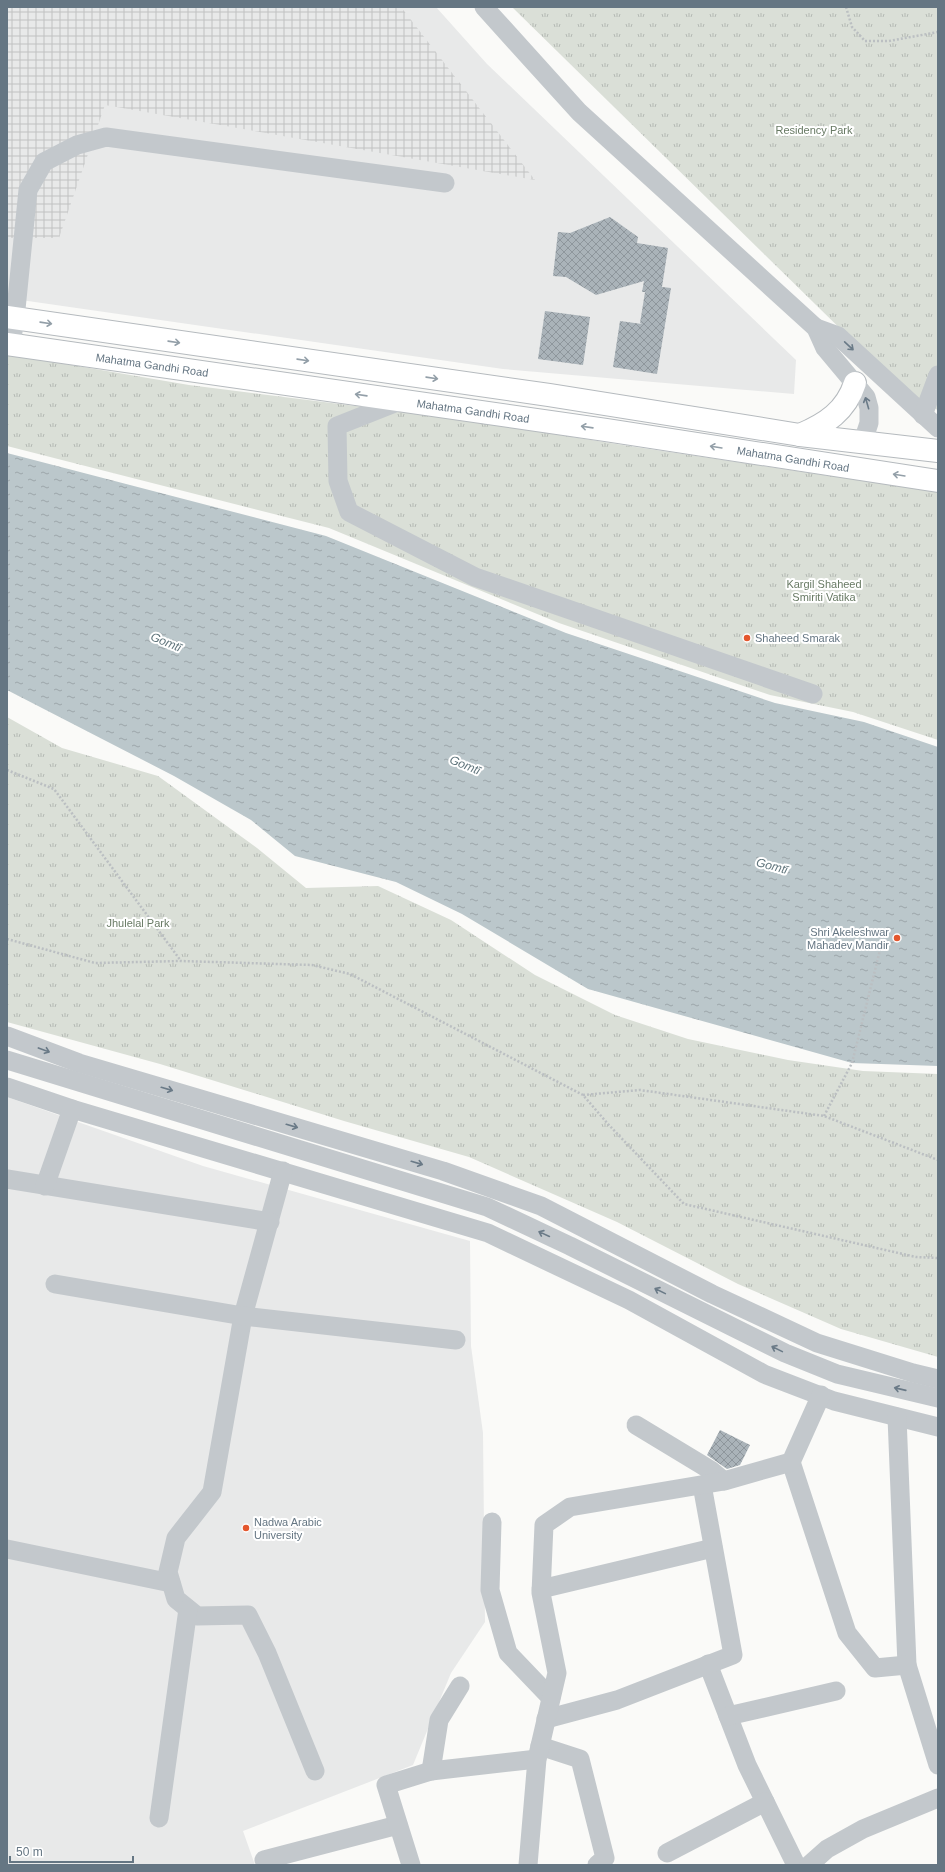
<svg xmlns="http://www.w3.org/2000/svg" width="945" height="1872" viewBox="0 0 945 1872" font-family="Arial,sans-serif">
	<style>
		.built { fill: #e8e9e9 }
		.industrial { fill: url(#industrial-grid) }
		.park { fill: url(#park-tufts) }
		.water { fill: url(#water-ripples) }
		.building { fill: url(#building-cross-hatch) }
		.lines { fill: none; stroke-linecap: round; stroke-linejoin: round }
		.major-casing { stroke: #b5babe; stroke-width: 24 }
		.path { stroke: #bbbfc2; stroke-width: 2.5; stroke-dasharray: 2 2; stroke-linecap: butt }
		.minor { stroke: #c3c8cc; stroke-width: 19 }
		.major { stroke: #fff; stroke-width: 22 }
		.oneway { stroke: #939fa8 }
		.oneway2 { stroke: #6a7a87 }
		.poi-dot { fill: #e4572e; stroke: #fff; stroke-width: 1.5 }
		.labels { text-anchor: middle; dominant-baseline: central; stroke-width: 4; stroke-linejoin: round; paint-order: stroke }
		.park-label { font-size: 11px; fill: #687a64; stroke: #fff }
		.street-label { font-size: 11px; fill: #657683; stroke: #fff }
		.poi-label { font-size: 11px; fill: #657683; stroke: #fff; text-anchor: start }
		.water-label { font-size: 12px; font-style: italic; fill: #60757c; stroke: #fff }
	</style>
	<defs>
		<pattern id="industrial-grid" width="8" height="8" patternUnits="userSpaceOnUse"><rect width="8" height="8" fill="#e8e9e9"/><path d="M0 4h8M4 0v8" fill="none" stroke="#c0c1c2"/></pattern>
		<pattern id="park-tufts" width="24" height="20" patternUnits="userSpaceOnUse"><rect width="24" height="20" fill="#dadfd7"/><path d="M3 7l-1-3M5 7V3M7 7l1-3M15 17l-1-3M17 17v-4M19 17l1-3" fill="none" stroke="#b4b9b4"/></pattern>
		<pattern id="water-ripples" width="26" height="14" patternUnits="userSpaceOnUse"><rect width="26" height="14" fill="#bbc7cb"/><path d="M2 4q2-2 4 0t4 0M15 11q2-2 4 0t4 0" fill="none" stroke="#9ca6aa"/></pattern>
		<pattern id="building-cross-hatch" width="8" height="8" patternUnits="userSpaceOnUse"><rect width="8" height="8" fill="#aab3b9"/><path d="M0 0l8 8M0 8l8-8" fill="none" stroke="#8e969c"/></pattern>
	</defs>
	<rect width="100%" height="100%" fill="#fafaf8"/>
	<g class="built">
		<path d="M7 7H436L487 64 796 360 794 394 503 369 7 298Z"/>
		<path d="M7 1097 203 1166 470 1241 471 1346 483 1433 485 1622 451 1673 413 1765 243 1831 255 1865H7Z"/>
	</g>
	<path class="industrial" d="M7 7H401L535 180 105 105 59 238H7Z"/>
	<g class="park">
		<path d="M512 7H938V410L914 401Z"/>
		<path d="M7 354 189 385 459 419 629 446 938 492V740L853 712 770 695 559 623 329 528 7 446Z"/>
		<path d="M7 717 62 748 158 776 257 848 306 888 378 886 451 920 535 975 615 1015 688 1039 788 1060 863 1071 938 1074V1357L841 1329 738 1284 617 1222 469 1157 344 1121 160 1064 7 1022Z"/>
	</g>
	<path class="water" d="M7 453 326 536 566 633 775 703 864 722 938 747V1066L852 1063 588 989 462 914 396 882 295 856 251 820 174 776 7 690Z"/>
	<g class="building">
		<path d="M610 217 638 237 637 243 668 248 662 287 671 288 657 374 613 367 620 321 642 324 640 323 645 292H642L644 281 596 295 566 277 553 276 558 232 570 233Z"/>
		<path d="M545 311 590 317 583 365 538 359Z"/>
		<path d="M720 1430 750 1445 740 1465 727 1469 707 1455Z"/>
	</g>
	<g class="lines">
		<g class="major-casing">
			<g id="major">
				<path d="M7 317 549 395 800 435 938 451"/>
				<path d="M7 344 606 430 938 481"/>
				<path d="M800 435C826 424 846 411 855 383"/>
			</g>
		</g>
		<g class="path">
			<path d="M846 7 852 27 865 41H889L938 32"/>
			<path d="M7 770 54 789 181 961"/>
			<path d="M7 939 95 963 181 961 312 965 350 974 583 1095 608 1124 684 1204 916 1257 938 1258"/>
			<path d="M583 1095 640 1090 824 1116 938 1160"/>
			<path d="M824 1116 852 1063 880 950"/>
		</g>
		<g class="minor">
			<path d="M484 7 579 112 816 328 825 348 866 397 869 408V423L863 441"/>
			<path d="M816 328 838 336 938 428"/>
			<path d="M11 344 15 319 28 190 44 162 77 145 106 137 445 183"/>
			<path d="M400 401 337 426 338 481 349 512 475 577 813 694"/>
			<path d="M923 415 938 375"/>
			<path d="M7 1036 79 1063 443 1171 541 1206 712 1294 817 1343 913 1373 938 1379"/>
			<path d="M7 1060 487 1207 570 1246 785 1353 837 1374 938 1398"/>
			<path d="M7 1087 72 1109 488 1233 629 1300 764 1374 834 1401 938 1427"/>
			<path d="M283 1171 243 1316 212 1492 176 1538 168 1572 176 1599 197 1616 248 1615 267 1653 315 1771"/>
			<path d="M7 1179 270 1222"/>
			<path d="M45 1186 72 1109"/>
			<path d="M55 1284 243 1316 456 1340"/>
			<path d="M897 1417 907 1665"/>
			<path d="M636 1425 712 1471 724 1481"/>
			<path d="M791 1462 847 1633 875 1668 907 1665 938 1765"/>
			<path d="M492 1522 490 1590 508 1653 551 1698"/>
			<path d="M7 1549 171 1583"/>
			<path d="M541 1589 713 1548"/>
			<path d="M708 1664 747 1765 796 1865"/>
			<path d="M728 1716 836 1691"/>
			<path d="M546 1719 617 1700 733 1655 702 1485"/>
			<path d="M540 1746 580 1759 605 1858 597 1865"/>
			<path d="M431 1771 439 1720 460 1686"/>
			<path d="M159 1818 188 1609"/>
			<path d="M667 1853 765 1802"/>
			<path d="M264 1860 398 1825"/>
			<path d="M411 1865 386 1785 431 1771 537 1759"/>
			<path d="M528 1865 537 1759 557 1673 541 1593 544 1525 570 1507 724 1481 791 1462 821 1395"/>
			<path d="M809 1865 827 1849 863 1829 938 1798"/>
		</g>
		<use href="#major" class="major"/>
	</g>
	<defs><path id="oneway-shaft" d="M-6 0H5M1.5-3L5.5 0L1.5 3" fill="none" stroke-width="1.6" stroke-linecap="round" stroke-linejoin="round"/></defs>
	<g class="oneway">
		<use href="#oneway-shaft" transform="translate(46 323) rotate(8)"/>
		<use href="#oneway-shaft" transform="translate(174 342) rotate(8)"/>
		<use href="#oneway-shaft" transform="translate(303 360) rotate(8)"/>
		<use href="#oneway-shaft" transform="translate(432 378) rotate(8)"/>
		<use href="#oneway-shaft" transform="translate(361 395) rotate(-172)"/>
		<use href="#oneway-shaft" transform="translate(587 427) rotate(-172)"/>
		<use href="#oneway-shaft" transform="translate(716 447) rotate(-171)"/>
		<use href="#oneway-shaft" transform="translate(899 475) rotate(-171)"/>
	</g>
	<g class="oneway2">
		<use href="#oneway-shaft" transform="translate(849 346) rotate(43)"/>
		<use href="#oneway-shaft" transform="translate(867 403) rotate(-106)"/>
		<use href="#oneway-shaft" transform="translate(44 1050) rotate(20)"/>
		<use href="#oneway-shaft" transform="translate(167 1089) rotate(16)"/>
		<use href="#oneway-shaft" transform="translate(292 1126) rotate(16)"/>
		<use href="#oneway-shaft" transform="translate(417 1163) rotate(16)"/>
		<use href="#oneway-shaft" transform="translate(544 1234) rotate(-155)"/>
		<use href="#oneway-shaft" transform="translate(660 1291) rotate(-154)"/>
		<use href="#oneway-shaft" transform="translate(777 1349) rotate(-154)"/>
		<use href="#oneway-shaft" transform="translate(900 1389) rotate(-167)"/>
	</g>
	<g class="poi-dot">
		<circle cx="747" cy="638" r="4"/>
		<circle cx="897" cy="938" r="4"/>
		<circle cx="246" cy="1528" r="4"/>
	</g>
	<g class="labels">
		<g class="park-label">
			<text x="814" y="130">Residency Park</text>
			<text x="824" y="584">Kargil Shaheed<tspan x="824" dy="13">Smiriti Vatika</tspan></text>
			<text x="138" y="923">Jhulelal Park</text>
		</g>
		<g class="street-label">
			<text transform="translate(152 365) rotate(8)">Mahatma Gandhi Road</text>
			<text transform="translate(473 411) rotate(8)">Mahatma Gandhi Road</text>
			<text transform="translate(793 459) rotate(9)">Mahatma Gandhi Road</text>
		</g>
		<g class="poi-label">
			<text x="755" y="638">Shaheed Smarak</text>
			<text x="889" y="932" text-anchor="end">Shri Akeleshwar<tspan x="889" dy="13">Mahadev Mandir</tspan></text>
			<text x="254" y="1522">Nadwa Arabic<tspan x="254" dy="13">University</tspan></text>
		</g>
		<g class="water-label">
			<text transform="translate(166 642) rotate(22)">Gomtī</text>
			<text transform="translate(465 765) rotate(22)">Gomtī</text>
			<text transform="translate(772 866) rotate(15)">Gomtī</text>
		</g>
	</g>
	<rect width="945" height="1872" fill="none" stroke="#657683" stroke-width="16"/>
	<path d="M10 1856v6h123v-6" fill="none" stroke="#657683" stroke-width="2"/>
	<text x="16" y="1856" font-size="12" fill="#657683" stroke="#ffffff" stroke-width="3" paint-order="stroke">50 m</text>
</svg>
